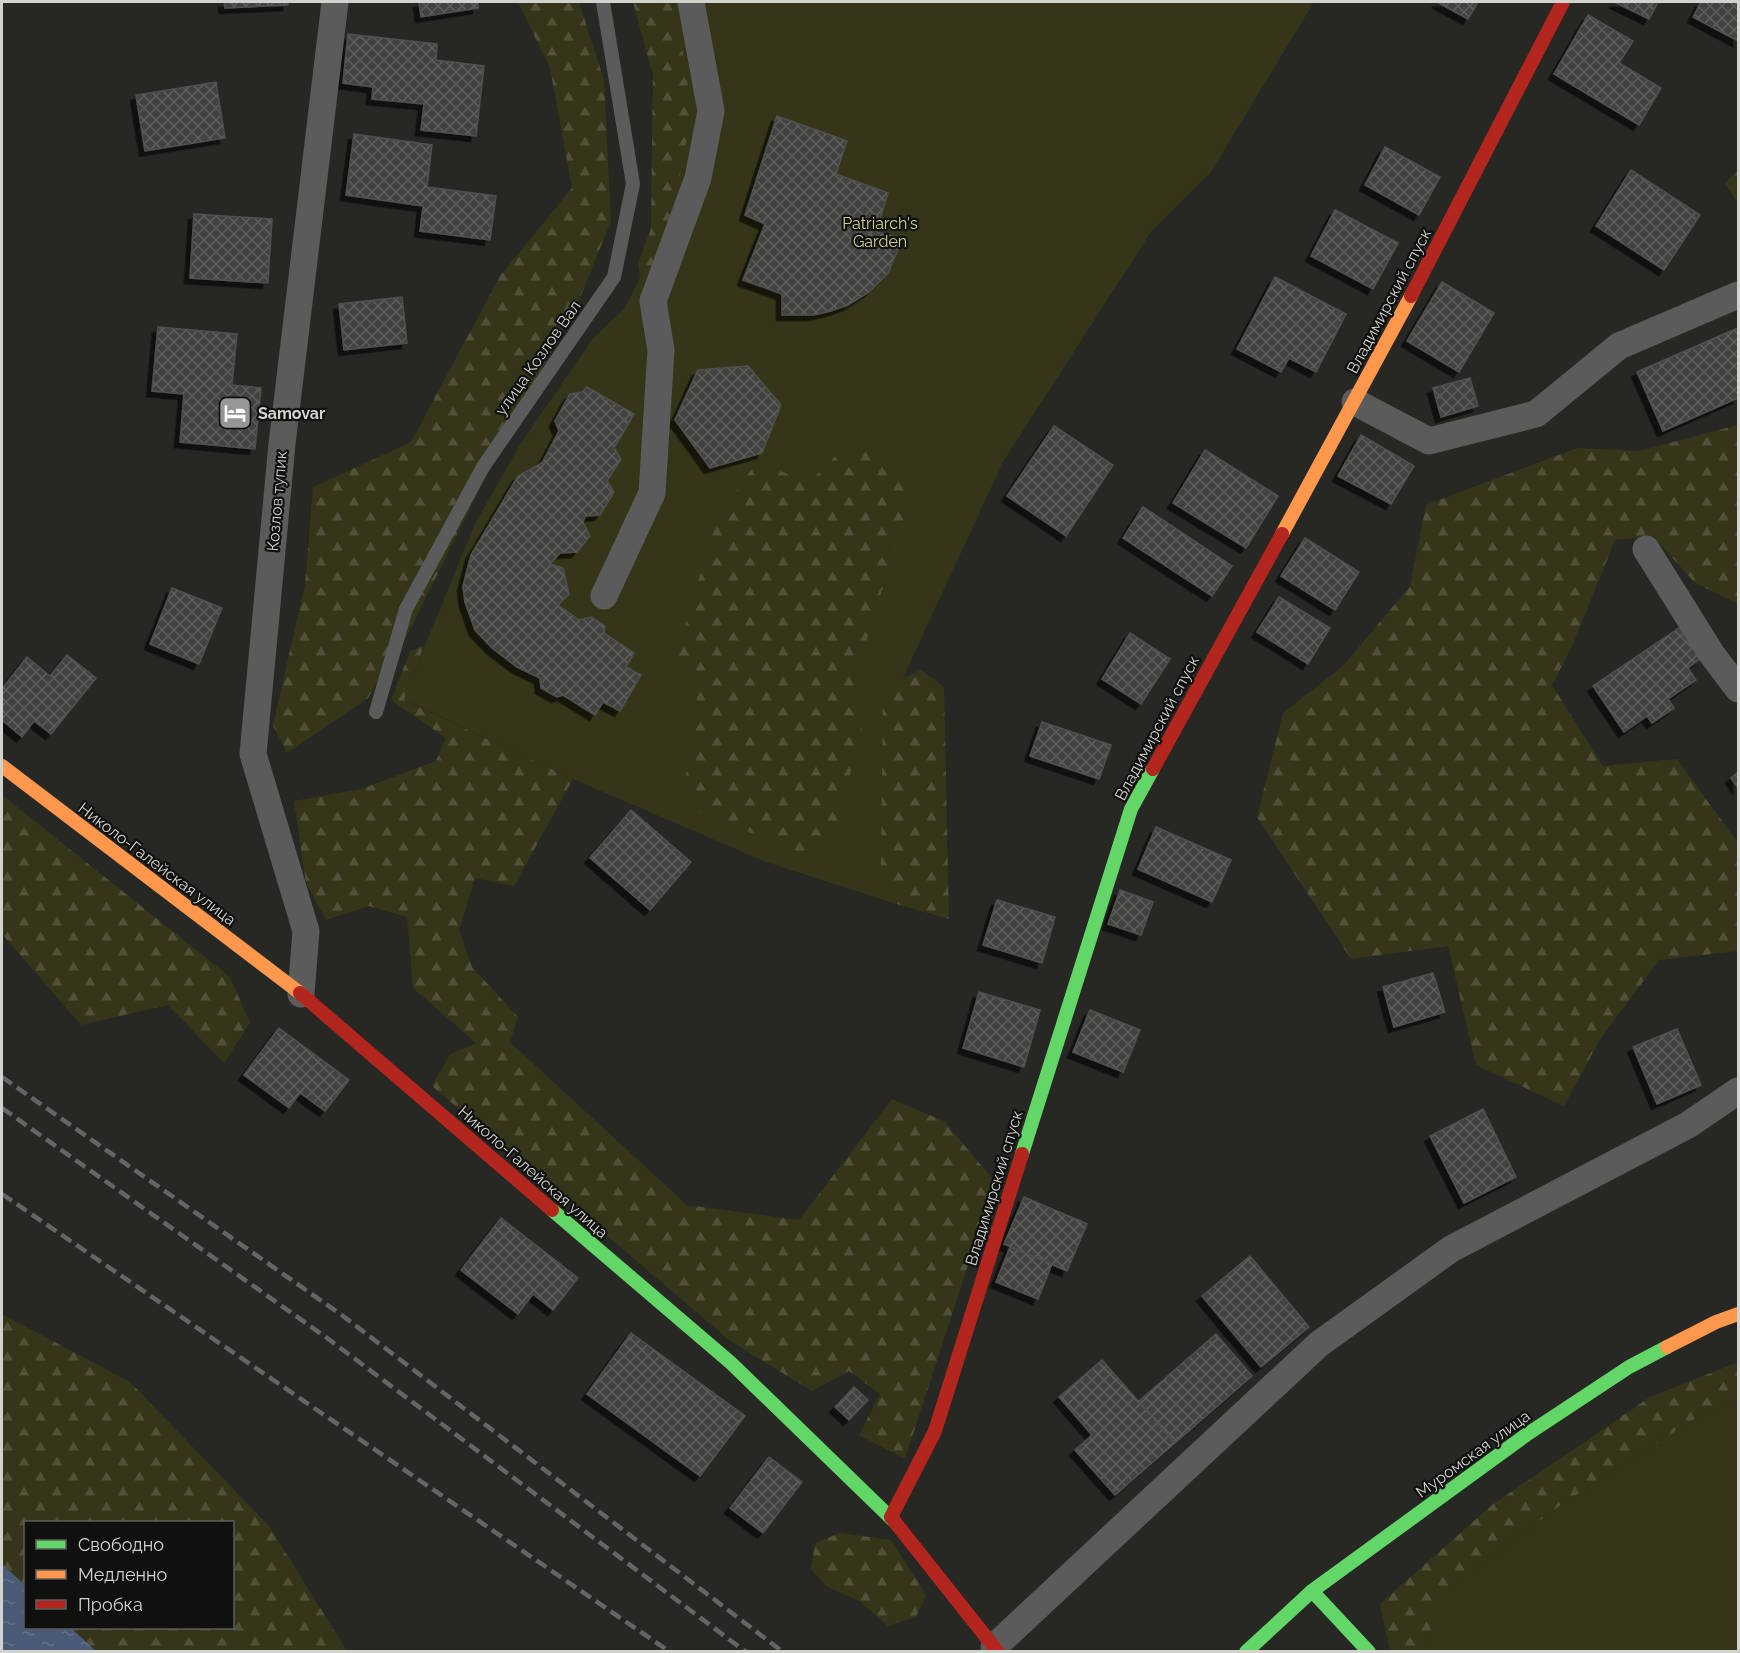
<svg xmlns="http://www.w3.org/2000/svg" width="1740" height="1653" viewBox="0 0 1740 1653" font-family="Raleway,sans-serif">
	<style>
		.green { fill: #353519 }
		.forest { fill: url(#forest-firs) }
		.water { fill: url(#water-ripples) }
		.building { fill: url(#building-cross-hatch); stroke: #50504d; stroke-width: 1.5; filter: url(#shadow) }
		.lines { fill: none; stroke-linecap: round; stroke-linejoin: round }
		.lane { stroke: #5b5b5b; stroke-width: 14 }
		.street { stroke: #5b5b5b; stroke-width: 27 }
		.fast { stroke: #63d668; stroke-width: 14 }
		.slow { stroke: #ff974d; stroke-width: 14 }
		.jam { stroke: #b3261e; stroke-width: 14 }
		.rail { stroke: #656565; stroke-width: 4.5; stroke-dasharray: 12 6; stroke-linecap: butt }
		.labels { text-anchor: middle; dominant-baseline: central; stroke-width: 4.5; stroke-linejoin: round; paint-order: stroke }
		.park-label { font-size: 16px; fill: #d1d290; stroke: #10100e }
		.street-label { font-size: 16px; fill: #d2d2cf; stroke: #10100e }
		.poi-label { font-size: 16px; font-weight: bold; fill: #d2d2cf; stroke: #10100e; text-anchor: start }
	</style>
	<defs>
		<pattern id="forest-firs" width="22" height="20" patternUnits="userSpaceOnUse" patternTransform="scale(1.5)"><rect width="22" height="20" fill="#353519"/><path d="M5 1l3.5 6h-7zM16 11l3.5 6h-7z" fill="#515139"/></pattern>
		<pattern id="water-ripples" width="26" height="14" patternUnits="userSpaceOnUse" patternTransform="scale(1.5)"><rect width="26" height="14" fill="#4b5a77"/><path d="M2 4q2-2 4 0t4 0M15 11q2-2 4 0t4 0" fill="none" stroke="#647189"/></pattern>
		<pattern id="building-cross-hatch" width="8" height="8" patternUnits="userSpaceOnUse" patternTransform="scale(1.5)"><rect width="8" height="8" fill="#434340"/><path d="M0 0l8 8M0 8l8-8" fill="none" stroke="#5d5d5b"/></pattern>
		<filter id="shadow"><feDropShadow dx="-5.5" dy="5.5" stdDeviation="0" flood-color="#0009"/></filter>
	</defs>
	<rect width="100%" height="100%" fill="#272724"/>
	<g class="green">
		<path d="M633 2H1314L1211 172 1151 232 1003 462 903 678 893 903 766 862 573 779 403 699 475 524 519 446 593 338 624 309 640 278 638 263 651 229 653 75Z"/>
		<path d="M1738 1401V1651L1430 1652 1431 1601 1562 1504 1699 1416Z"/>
	</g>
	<g class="forest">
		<path d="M518 2H579L604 80 611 221 576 308 517 413 412 626 368 698 287 753 273 725 305 585 313 487 411 442 500 276 572 188 550 68Z"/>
		<path d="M633 2H672L680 34 692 112 678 186 659 256 645 274 638 263 651 229 653 75Z"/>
		<path d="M1738 169V203L1725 184Z"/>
		<path d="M1738 425V604L1695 583 1653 536 1615 540 1573 644 1552 685 1603 766 1677 759 1738 843V951L1659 960 1601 1038 1564 1106 1476 1065 1448 946 1351 959 1257 817 1283 713 1344 665 1410 586 1426 505 1577 448 1639 451Z"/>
		<path d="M845 447 876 449 914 484 851 693 862 728 837 825 807 855 694 810 684 784 700 707 677 652 717 519 756 463 810 481Z"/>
		<path d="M424 646 404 700 573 779 514 886 475 878 459 930 472 967 518 1017 510 1042 687 1205 799 1220 892 1099 944 1121 995 1182 905 1459 859 1435 880 1394 849 1371 812 1391 730 1341 432 1086 450 1054 476 1043 413 988 407 917 369 906 326 920 306 883 294 801 361 789 436 761 446 738 391 700 410 651Z"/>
		<path d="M921 670 944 687 949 919 893 903 881 878 883 687Z"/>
		<path d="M2 795 230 977 250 1023 224 1063 168 1005 81 1025 2 934Z"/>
		<path d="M2 1314 130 1382 269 1526 347 1651H96L71 1628H232V1522H26L25 1585 2 1564Z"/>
		<path d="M1738 1362V1401L1699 1416 1562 1504 1432 1601 1430 1651H1390L1380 1604 1492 1505 1650 1397Z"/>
		<path d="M840 1533 891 1540 926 1595 916 1617 888 1626 859 1601 826 1586 811 1569 815 1543Z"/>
	</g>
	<path class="water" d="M2 1564 25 1585 26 1628H71L96 1651H2Z"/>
	<g class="building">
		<path d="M224 2H288V5L225 8Z"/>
		<path d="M419 2H478V8L421 17Z"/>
		<path d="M1437 2H1478L1468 19Z"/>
		<path d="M1614 2H1658L1649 19Z"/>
		<path d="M1701 2H1738V41L1693 17Z"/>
		<path d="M1588 15 1633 41 1619 63 1661 88 1639 125 1554 74Z"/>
		<path d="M348 34 437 44 436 60 484 66 476 136 421 130 424 104 372 99 373 87 343 83Z"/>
		<path d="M216 82 225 138 145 151 136 95Z"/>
		<path d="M777 116 847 141 836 174 888 193 876 232 903 238 888 273 869 292 848 305 831 311 813 315H782V294L743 280 765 224 745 215Z"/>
		<path d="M354 134 432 145 427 187 496 196 490 240 420 231 423 206 346 195Z"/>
		<path d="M1385 147 1440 177 1419 215 1365 185Z"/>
		<path d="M1631 170 1700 215 1664 270 1596 226Z"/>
		<path d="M1335 210 1398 243 1373 289 1311 256Z"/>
		<path d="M194 214 272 219 268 283 190 278Z"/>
		<path d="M1275 277 1346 314 1316 372 1289 358 1281 372 1237 349Z"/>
		<path d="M1442 282 1494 313 1459 372 1407 341Z"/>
		<path d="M402 297 407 343 344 350 339 304Z"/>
		<path d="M158 327 237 334 232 385 261 388 255 449 180 442 184 394 152 391Z"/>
		<path d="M1738 328V398L1663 431 1637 372Z"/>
		<path d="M748 366 781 405 762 453 710 468 675 420 698 370Z"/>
		<path d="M1470 378 1478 406 1441 417 1433 388Z"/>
		<path d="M587 387 634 414 614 448 621 459 607 481 614 492 600 515 585 516 583 522 590 536 577 552 560 553 550 564 563 568 569 594 558 605 579 620 591 617 605 626 604 633 634 653 626 667 641 675 620 711 603 702 595 715 563 695 557 697 541 688 540 678 517 667 492 648 475 630 465 602 463 586 471 555 518 476 542 463 559 431 555 421 570 394 582 392Z"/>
		<path d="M1054 426 1113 465 1066 536 1007 496Z"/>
		<path d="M1361 435 1414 466 1391 504 1338 476Z"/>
		<path d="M1205 450 1278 496 1246 548 1173 503Z"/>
		<path d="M1143 507 1232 566 1212 596 1123 538Z"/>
		<path d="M1305 538 1359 572 1335 610 1281 576Z"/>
		<path d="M172 588 222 608 199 664 150 644Z"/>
		<path d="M1279 597 1330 628 1308 664 1257 632Z"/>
		<path d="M1679 628 1700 659 1688 668 1696 680 1668 699 1674 708 1652 723 1647 716 1624 732 1593 686Z"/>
		<path d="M1130 633 1170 659 1141 704 1102 679Z"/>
		<path d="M67 655 96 678 51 734 34 721 22 737 2 720V689L27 657 50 676Z"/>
		<path d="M1042 722 1111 745 1099 779 1030 756Z"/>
		<path d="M1738 772V788L1731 778Z"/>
		<path d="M631 810 691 862 650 910 590 858Z"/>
		<path d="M1156 827 1231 860 1212 902 1138 869Z"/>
		<path d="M1120 890 1153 902 1141 935 1108 924Z"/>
		<path d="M997 900 1055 917 1042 963 983 945Z"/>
		<path d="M1433 973 1445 1012 1394 1027 1383 987Z"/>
		<path d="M979 992 1040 1010 1024 1067 963 1048Z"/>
		<path d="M1090 1010 1140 1030 1123 1072 1073 1052Z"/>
		<path d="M279 1028 349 1080 325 1111 300 1093 289 1108 244 1075Z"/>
		<path d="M1677 1029 1701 1085 1657 1104 1633 1047Z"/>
		<path d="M1483 1109 1516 1177 1464 1203 1430 1136Z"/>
		<path d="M1024 1197 1087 1224 1067 1271 1004 1244Z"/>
		<path d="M501 1218 578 1278 553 1310 533 1294 518 1314 461 1270Z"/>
		<path d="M1010 1247 1052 1264 1038 1299 996 1282Z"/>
		<path d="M1250 1256 1309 1327 1261 1367 1202 1296Z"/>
		<path d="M631 1333 745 1416 700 1476 587 1394Z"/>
		<path d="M1216 1334 1252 1376 1175 1443 1139 1401Z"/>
		<path d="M1102 1360 1175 1443 1115 1495 1075 1450 1092 1435 1059 1397Z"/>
		<path d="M854 1387 868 1400 849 1420 835 1407Z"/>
		<path d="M769 1457 802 1482 763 1533 730 1508Z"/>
	</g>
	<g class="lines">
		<path class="lane" d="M376 712 406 609 483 467 614 277 633 184 603 2"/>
		<g class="street">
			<path d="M1355 402 1429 441 1536 414 1619 346 1738 295"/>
			<path d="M1646 549 1711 653 1738 689"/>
			<path d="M604 596 652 493 661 350 653 301 698 178 711 111 691 2"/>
			<path d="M301 994 306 931 253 754 282 444 335 2"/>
			<path d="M994 1647 1319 1344 1451 1249 1688 1125 1738 1091"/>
		</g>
		<g class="fast">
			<path d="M1022 1154 1131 809 1153 769"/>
			<path d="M552 1210 731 1363 894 1521"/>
			<path d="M1312 1591 1369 1652"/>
			<path d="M1246 1652 1312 1591 1526 1435 1629 1367 1667 1347"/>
		</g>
		<g class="slow">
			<path d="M1282 534 1411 296"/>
			<path d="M2 766 300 993"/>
			<path d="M1667 1347 1716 1322 1738 1314"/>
		</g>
		<g class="jam">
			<path d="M1411 296 1563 2"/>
			<path d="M1153 769 1282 534"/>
			<path d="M300 993 552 1210"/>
			<path d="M891 1517 935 1431 1022 1154"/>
			<path d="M894 1521 998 1652"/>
		</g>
		<g class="rail">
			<path d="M2 1077 343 1316 783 1652"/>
			<path d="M2 1108 327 1338 746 1652"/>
			<path d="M2 1194 670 1652"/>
		</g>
	</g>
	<defs>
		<g id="hotel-square" transform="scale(1.725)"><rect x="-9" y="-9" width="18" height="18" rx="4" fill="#969693" stroke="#10100e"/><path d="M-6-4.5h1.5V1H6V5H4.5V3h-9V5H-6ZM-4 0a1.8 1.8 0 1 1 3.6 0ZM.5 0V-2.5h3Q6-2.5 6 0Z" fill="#fff"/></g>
	</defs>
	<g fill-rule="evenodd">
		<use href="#hotel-square" x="235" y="413"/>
	</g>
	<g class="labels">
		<g class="park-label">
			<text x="880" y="223">Patriarch's<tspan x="880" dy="18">Garden</tspan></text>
		</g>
		<g class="street-label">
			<text transform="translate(1389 301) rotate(-62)">Владимирский спуск</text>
			<text transform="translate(538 358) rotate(-55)">улица Козлов Вал</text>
			<text transform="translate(277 501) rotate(-85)">Козлов тупик</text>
			<text transform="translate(1157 728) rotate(-62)">Владимирский спуск</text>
			<text transform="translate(157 864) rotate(37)">Николо-Галейская улица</text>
			<text transform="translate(533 1172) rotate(41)">Николо-Галейская улица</text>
			<text transform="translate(994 1188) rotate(-73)">Владимирский спуск</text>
			<text transform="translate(1473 1454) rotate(-36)">Муромская улица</text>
		</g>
		<g class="poi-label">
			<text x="258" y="413">Samovar</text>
		</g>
	</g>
	<rect width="1740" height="1653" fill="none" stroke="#d2d2cf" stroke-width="6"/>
	<rect x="24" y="1521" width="210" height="108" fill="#10100e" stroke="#5e5e5b" stroke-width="1.5"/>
	<rect x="36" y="1540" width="30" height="9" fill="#63d668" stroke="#5e5e5b" stroke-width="1.5"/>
	<text x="78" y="1551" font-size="18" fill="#d2d2cf">Свободно</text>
	<rect x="36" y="1570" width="30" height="9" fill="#ff974d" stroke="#5e5e5b" stroke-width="1.5"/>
	<text x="78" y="1581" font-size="18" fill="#d2d2cf">Медленно</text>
	<rect x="36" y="1600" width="30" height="9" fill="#b3261e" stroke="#5e5e5b" stroke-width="1.5"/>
	<text x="78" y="1611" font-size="18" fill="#d2d2cf">Пробка</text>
</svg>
